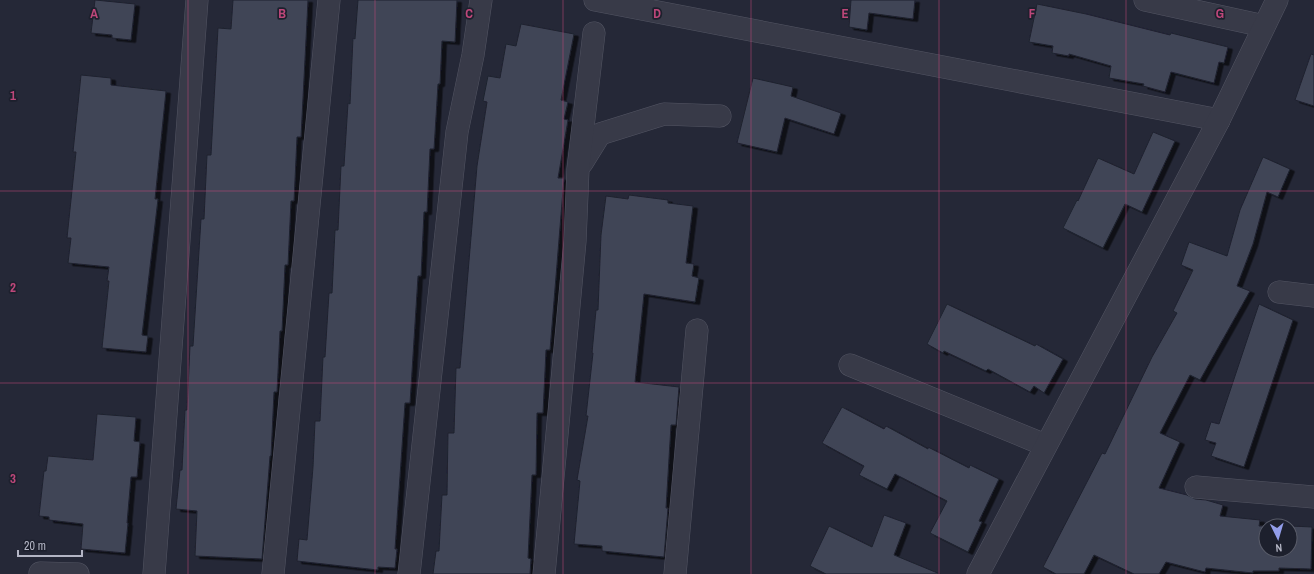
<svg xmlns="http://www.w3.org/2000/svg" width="1314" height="574" viewBox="0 0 1314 574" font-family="'Archivo Narrow',sans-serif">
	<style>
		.building { fill: #414557; stroke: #1f222f; filter: url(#shadow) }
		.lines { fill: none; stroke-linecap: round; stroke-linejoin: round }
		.street-casing { stroke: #535563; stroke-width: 23 }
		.street { stroke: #383a48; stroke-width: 22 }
		.grid { fill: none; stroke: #be477a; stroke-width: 1; stroke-opacity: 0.55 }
		.grid-label { font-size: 13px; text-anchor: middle; font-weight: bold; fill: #be477a; stroke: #1d202d; stroke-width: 3.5; stroke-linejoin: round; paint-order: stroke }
	</style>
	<defs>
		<filter id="shadow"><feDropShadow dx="4.5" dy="2.5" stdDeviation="0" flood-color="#0009"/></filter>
	</defs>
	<rect width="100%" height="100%" fill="#252837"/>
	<g class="building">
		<path d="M95 0 135 4 131 40 112 38V35L91 33Z"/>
		<path d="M233 0H308L301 137H297L294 201H291L288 265H285L282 331H280L277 392H274L271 456H270L262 559 195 556 197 511 176 509 180 470H182L185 410H187L190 346H193L201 219H204L207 155H211L218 28 231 29Z"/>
		<path d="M358 0H457L455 42 442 41 440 84H438L434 149H430L427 212H424L421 276H418L410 403H405L395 549H397L395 568 378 567V570L297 561 299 539 307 540 313 467 315 421H320L323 357H325L329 293H332L335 230H338L341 166H344L348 103 350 104 353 38 355 39Z"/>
		<path d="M851 0H915L913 19 869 13 867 30 849 27Z"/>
		<path d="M1037 4 1086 14 1170 35 1171 33 1228 47 1224 63 1219 62 1214 83 1171 72 1165 92 1143 86 1144 84 1109 78 1111 66 1069 54V56L1052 53 1053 46 1029 42Z"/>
		<path d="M521 24 574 34 561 100 568 102 564 119 568 120 558 178H564L550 350H546L543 413H537L536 475H532L528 558 531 559 530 574H433L436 551H439L442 495H447L448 433H454L456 368H460L477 166 487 102 483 101 488 76 500 78 506 44 516 46Z"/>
		<path d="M1311 54 1314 55V106L1295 100Z"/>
		<path d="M81 75 111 78V85L166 91 155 199H158L142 335 148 336 146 352 102 348 109 281H107L109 267 68 263 71 238H67L76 152H73Z"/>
		<path d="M753 78 793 87 791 96 841 113 834 134 785 118 777 152 737 143Z"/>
		<path d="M1153 132 1175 141 1142 212 1125 204 1103 248 1063 228 1077 200 1078 201 1098 158 1134 174Z"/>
		<path d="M1263 157 1290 169 1278 197 1267 192 1253 244 1237 286 1250 291 1200 380 1190 375 1160 433 1180 442 1159 488 1187 495 1195 499 1206 500 1223 505 1220 516 1260 520 1259 526H1266V550H1290V526L1312 527 1311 569 1279 568V571H1253V573L1206 568 1205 572 1166 562 1159 574H1134L1094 555 1084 574H1056L1043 567 1102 453 1105 454 1152 357 1177 313 1173 311 1193 270 1181 265 1189 242 1227 256 1240 210Z"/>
		<path d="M629 195 668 200V203L693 206 686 263 694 264 692 276 699 278 695 302 644 294 635 382 679 387 676 425H671L666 508H668L664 557 602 551V546L574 544 580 481 577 480 588 416H586L593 353H592L596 310H598L601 235 606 196 628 199Z"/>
		<path d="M947 304 1035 346 1036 344 1063 359 1044 393 1034 386 1030 392 988 369 986 371 944 351 943 353 927 344Z"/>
		<path d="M1259 304 1293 320 1244 467 1211 456 1216 443 1205 440 1211 422 1219 424Z"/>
		<path d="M842 407 884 429 886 426 928 449V447L969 468 970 465 999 479 979 521 982 522 968 552 930 533 947 501 895 474 887 489 859 475 864 466 822 443Z"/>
		<path d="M97 414 136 417 134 441 140 442 137 477H131L127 523H128L125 553 81 549 83 524 49 520V517L39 516 44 471H46L48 456 93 460Z"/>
		<path d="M884 515 906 523 894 555 940 574H826L810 566 829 526 872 547Z"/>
	</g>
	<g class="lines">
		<g class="street-casing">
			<g id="street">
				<path d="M595 0 1219 120"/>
				<path d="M1145 0 1264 26"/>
				<path d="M582 163 600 134 664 114 720 116"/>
				<path d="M1279 292 1314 296"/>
				<path d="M850 365 1045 445"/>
				<path d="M1196 487 1314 497"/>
				<path d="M40 573 78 574"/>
				<path d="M154 574 197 0"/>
				<path d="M273 574 329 0"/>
				<path d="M409 574 457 132 473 55 481 0"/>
				<path d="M544 574 575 241 578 169 594 33"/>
				<path d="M675 574 697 330"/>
				<path d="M978 574 1219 120 1277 0"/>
			</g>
		</g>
		<use href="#street" class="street"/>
	</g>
	<path class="grid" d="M188 0V574M375 0V574M563 0V574M751 0V574M939 0V574M1126 0V574M0 191H1314M0 383H1314"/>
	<g class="grid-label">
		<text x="94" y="18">A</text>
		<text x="282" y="18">B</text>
		<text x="469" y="18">C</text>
		<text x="657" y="18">D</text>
		<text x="845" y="18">E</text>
		<text x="1032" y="18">F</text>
		<text x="1220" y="18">G</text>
		<text x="13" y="100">1</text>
		<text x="13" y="292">2</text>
		<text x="13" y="483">3</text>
	</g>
	<g transform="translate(1278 538) rotate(175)"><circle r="19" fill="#1d202d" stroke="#595c69"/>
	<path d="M0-3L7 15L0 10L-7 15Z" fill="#929dea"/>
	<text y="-6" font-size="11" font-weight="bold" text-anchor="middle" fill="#b3b5c4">N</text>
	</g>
	<path d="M18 550v6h64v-6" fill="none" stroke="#b3b5c4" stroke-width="2"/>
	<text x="24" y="550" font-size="12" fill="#b3b5c4" stroke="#1d202d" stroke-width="3" paint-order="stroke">20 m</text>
</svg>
